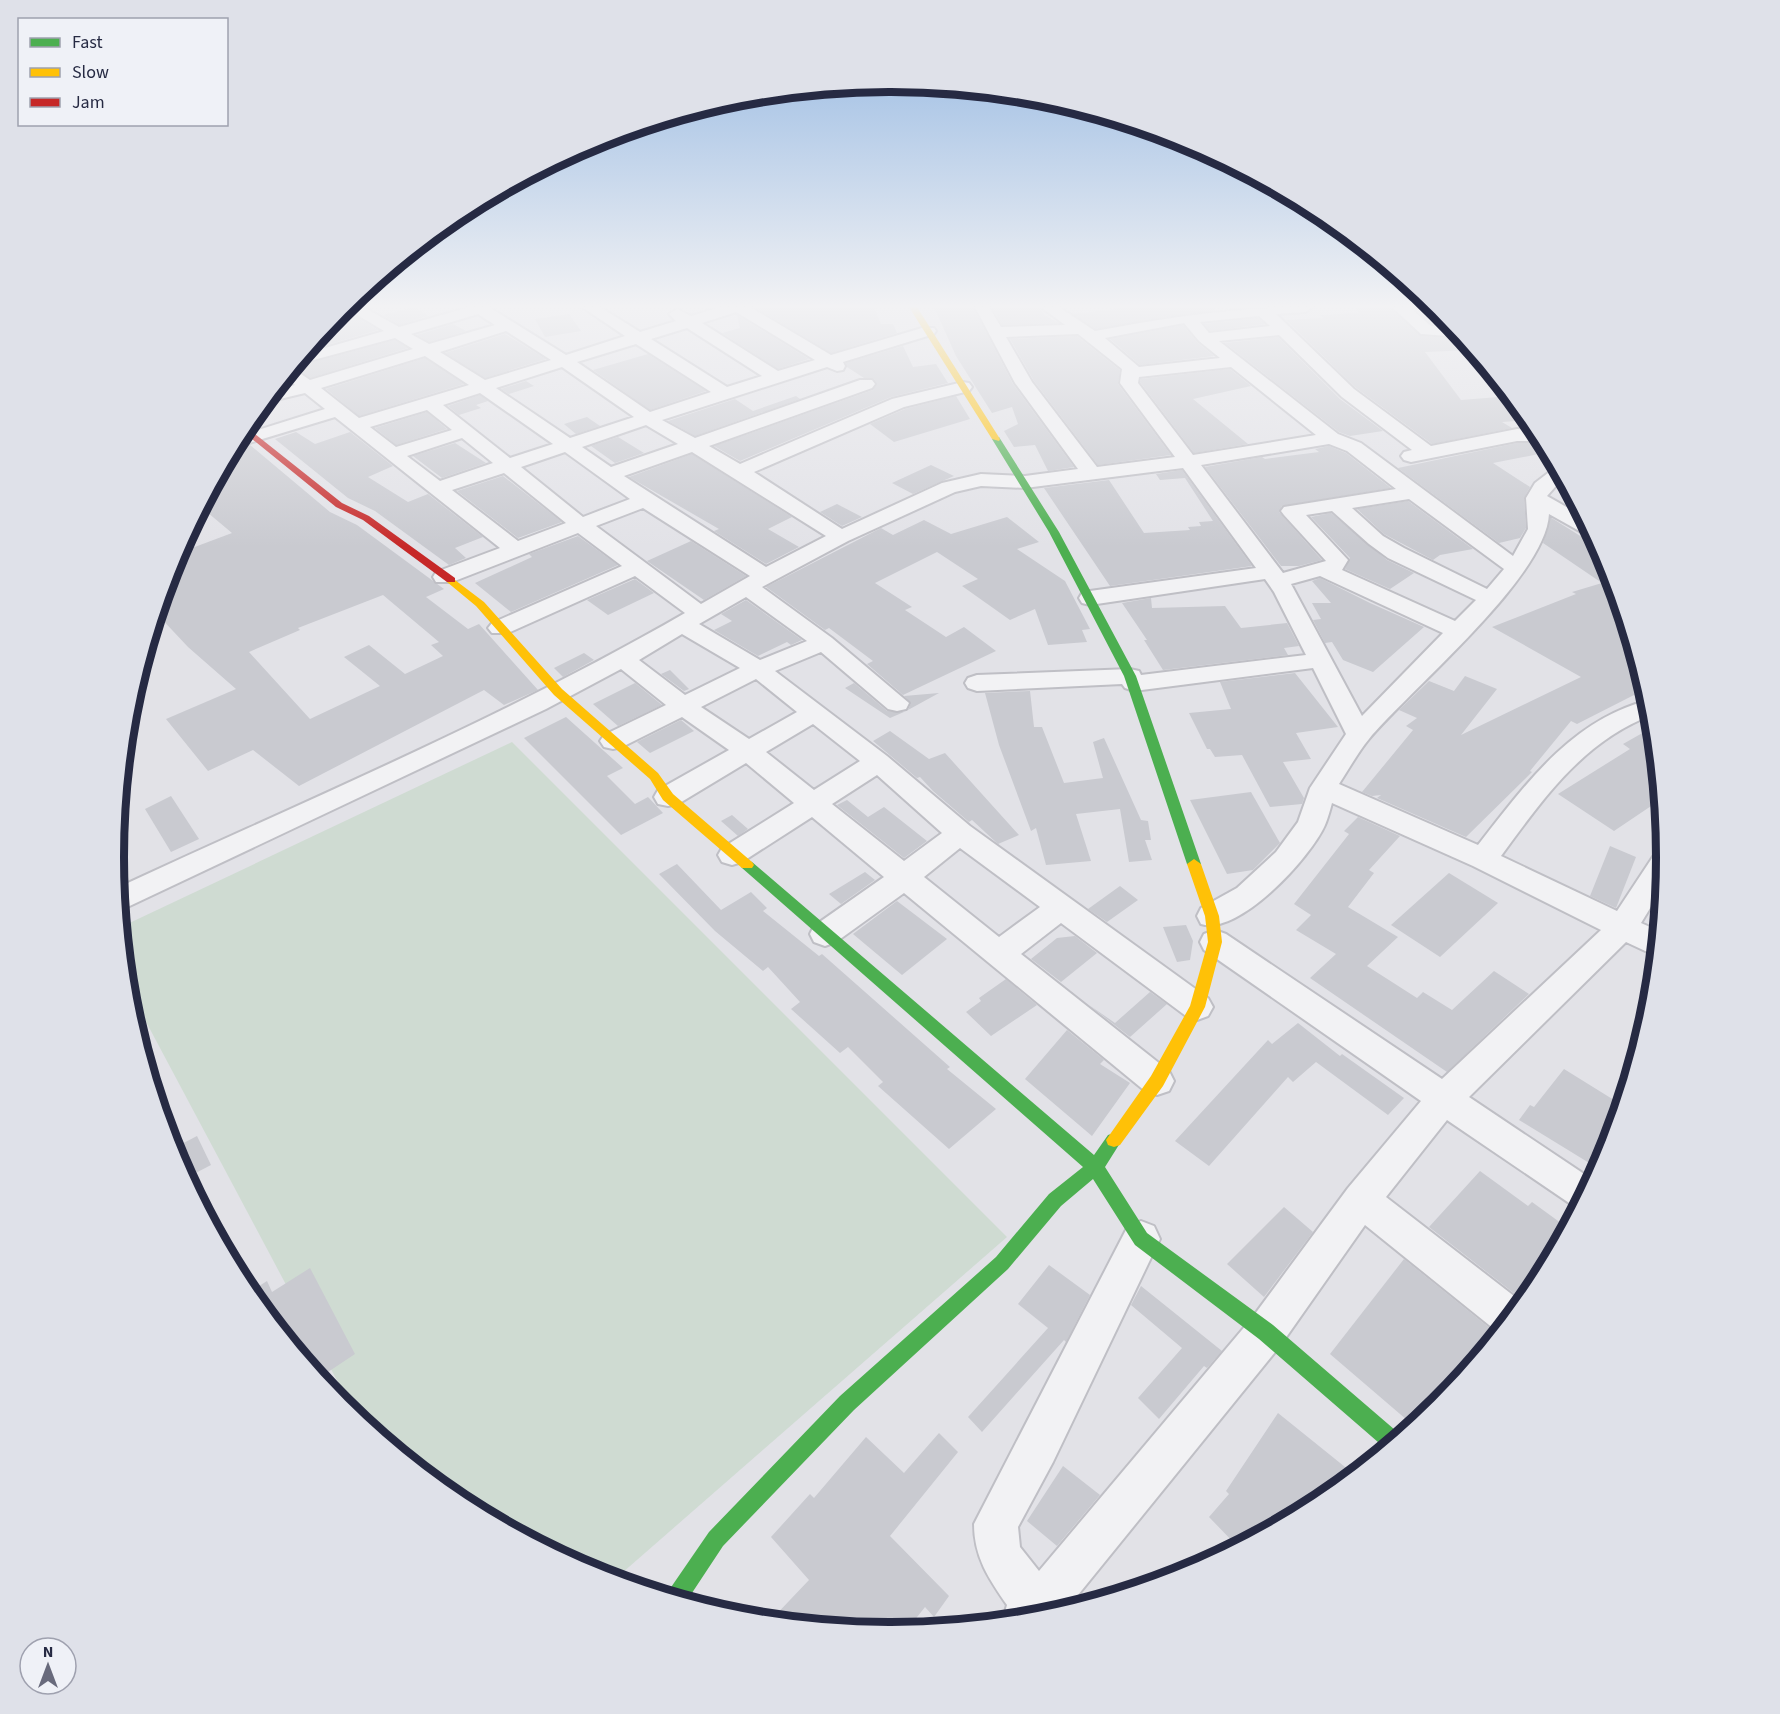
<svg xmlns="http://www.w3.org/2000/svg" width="1780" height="1714" viewBox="0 0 1780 1714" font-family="'Source Sans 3',sans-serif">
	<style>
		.green { fill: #cfdbd2 }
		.building { fill: #c9cad0; fill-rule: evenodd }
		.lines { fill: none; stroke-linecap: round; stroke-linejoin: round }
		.street-casing { stroke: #bfbfc5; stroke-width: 4 }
		.street { fill: #f2f2f4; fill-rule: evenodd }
		.fast { fill: #4caf50; fill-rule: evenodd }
		.slow { fill: #ffc107; fill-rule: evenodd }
		.jam { fill: #c62828; fill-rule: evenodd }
		.rim { fill: none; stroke: #262a43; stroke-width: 8 }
	</style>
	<rect width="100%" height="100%" fill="#e2e2e7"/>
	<path class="green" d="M512 742 1007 1237 614 1580 593 1574 459 1502 357 1418 127 986 121 927Z"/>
	<g class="building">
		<path d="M415 307 428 316 399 325 383 315Z"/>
		<path d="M754 307H874L881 324H893L897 333 831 353Z"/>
		<path d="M934 307H973L1013 384 1074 467 1048 471 1035 445 1014 447 1004 431 1018 424 1012 407 992 413 956 356Z"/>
		<path d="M992 307H1039L1044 315 1059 323 1002 325Z"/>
		<path d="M1133 307H1211L1215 310 1095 329 1073 314Z"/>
		<path d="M1354 307H1390L1421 336 1464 339 1473 350 1425 352 1461 400 1511 396 1530 420 1502 422 1512 428 1432 444 1355 387 1286 320 1324 318 1320 315 1359 313Z"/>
		<path d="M1412 307H1433L1453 326 1432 324Z"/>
		<path d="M342 308 378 330 306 351Z"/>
		<path d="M569 314 581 331 545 337 535 319Z"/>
		<path d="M737 315 809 359 778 369 722 333 740 328Z"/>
		<path d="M1258 318 1265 324 1210 331 1204 324Z"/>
		<path d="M453 324 466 331 429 342 417 335Z"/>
		<path d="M1183 325 1198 343 1214 356 1140 365 1110 339Z"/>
		<path d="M505 334 546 359 485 378 445 353Z"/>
		<path d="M1077 336 1120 370 1118 384 1171 455 1098 465 1034 381 1010 339Z"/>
		<path d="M1278 337 1340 399 1383 431 1350 436 1339 432 1225 343Z"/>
		<path d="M395 340 408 348 310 378 295 367Z"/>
		<path d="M903 346 913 367 936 364 948 383 891 397 740 461 714 446 873 390 877 384 874 379 864 378 847 367 846 363Z"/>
		<path d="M648 354 706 391 650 410 593 370Z"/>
		<path d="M425 358 464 384 359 416 326 389Z"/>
		<path d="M1230 369 1251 386 1193 399 1248 444 1194 453 1140 382 1141 379Z"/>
		<path d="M526 381 534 386 509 394 501 389Z"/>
		<path d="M480 395 488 401 476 405 481 408 459 415 448 406Z"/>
		<path d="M796 396 800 399 695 436 668 421 735 399 753 411Z"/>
		<path d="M956 396 970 419 894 442 870 424 905 409Z"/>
		<path d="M427 412 447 429 396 445 375 428Z"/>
		<path d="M587 417 600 426 576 434 564 424Z"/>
		<path d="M296 432 315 444 350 432 393 466 368 477 408 502 428 494 483 537 455 548 466 558 449 565 375 511 348 498 275 439Z"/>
		<path d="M618 437 644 453 615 463 591 446Z"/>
		<path d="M455 443 486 463 442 478 413 456Z"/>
		<path d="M1517 443H1535L1549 452 1493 463 1530 487 1524 498 1526 528 1520 538 1499 543 1398 468Z"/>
		<path d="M250 445 330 512 357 525 444 589 426 597 468 629 479 624 538 690 504 705 484 690 299 786 253 750 208 771 166 719 236 689 188 647 157 614 176 554 232 533 201 507 232 450ZM383 595 439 642 431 645 443 656 405 674 369 645 344 657 380 686 310 719 249 652 300 630 298 628Z"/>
		<path d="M1329 446 1346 453 1391 488 1282 506 1279 512 1322 560 1299 566H1281L1205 467 1262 457 1265 459 1319 452 1315 449Z"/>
		<path d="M692 454 792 517 768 529 799 547 766 564 714 531 719 529 629 477Z"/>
		<path d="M931 465 954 476 913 494 892 483Z"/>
		<path d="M1182 470 1252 566 1110 586 1044 488 1109 480 1144 533 1190 530 1188 527 1201 526 1199 522 1213 521 1185 478 1160 480 1156 474Z"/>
		<path d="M503 476 525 493 562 522 518 538 457 491Z"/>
		<path d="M1408 501 1473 549 1440 555 1433 560 1384 534 1357 509Z"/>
		<path d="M837 504 862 517 842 526 820 512Z"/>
		<path d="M1331 513 1387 560 1414 573 1390 589 1345 569 1350 558 1311 517Z"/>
		<path d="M1007 517 1039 542 1017 549 1065 581 1090 629 1082 630 1087 642 1048 645 1035 609 1010 620 962 586 978 579 937 552 875 583 912 607 905 610 946 637 964 627 996 651 903 695 867 664 873 661 829 628 825 630 766 587 881 528 893 535 924 520 951 534Z"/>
		<path d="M1550 517 1601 549 1607 560 1649 698 1642 700 1634 695 1577 724 1571 721 1530 771 1532 772 1466 837 1377 798 1381 795 1372 796 1362 792 1413 730 1406 726 1417 718 1399 710 1429 681 1454 691 1465 676 1497 689 1461 735 1581 677 1492 627 1576 594 1572 592 1602 583 1543 543Z"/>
		<path d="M578 536 618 565 511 612 475 583 532 557 529 554Z"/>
		<path d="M691 541 746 576 704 600 647 561Z"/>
		<path d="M1320 578 1370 603 1424 627 1373 672 1343 660 1332 642 1325 643 1313 620 1321 619 1312 603H1331L1312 581Z"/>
		<path d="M635 579 654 593 608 615 587 600Z"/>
		<path d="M1151 598 1152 608 1225 606 1241 628 1287 623 1299 646 1284 648 1288 655 1163 670 1144 640H1147L1122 603Z"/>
		<path d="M746 600 802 640 791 645 787 642 758 656 714 630 732 621 721 614Z"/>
		<path d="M584 653 594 660 563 677 554 668Z"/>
		<path d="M670 670 689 689 684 691 661 674Z"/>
		<path d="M1295 673 1338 727 1296 733 1311 759 1283 762 1304 798 1302 804 1270 807 1242 755 1215 757 1210 749H1207L1189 713 1231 709 1220 682Z"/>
		<path d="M635 683 662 705 618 726 593 704Z"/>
		<path d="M854 683 887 711 904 712 890 718 845 688Z"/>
		<path d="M1030 691 1034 727H1042L1064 783 1103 778 1093 742 1104 738 1141 820 1148 821 1151 840H1145L1152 860 1129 862 1120 809 1076 814 1091 861 1046 865 1036 828 1031 831 999 745 985 693Z"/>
		<path d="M939 693 908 710 911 703 904 696Z"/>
		<path d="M566 717 623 768 607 776 635 804 648 797 663 813 621 835 524 738Z"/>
		<path d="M681 720 694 731 650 753 637 742Z"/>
		<path d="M1653 727 1660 800 1614 831 1558 794 1630 749 1623 744Z"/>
		<path d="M890 731 929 759 945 753 1019 835 998 844 972 820 969 822 933 791 920 777 917 778 873 741Z"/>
		<path d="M1251 792 1280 843 1253 870 1227 874 1190 800Z"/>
		<path d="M171 796 199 839 171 852 145 809Z"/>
		<path d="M847 800 868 817 884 807 927 841 904 858 837 805Z"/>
		<path d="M732 815 748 829 738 836 721 821Z"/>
		<path d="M1358 817 1400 836 1369 870 1374 873 1348 907 1398 937 1367 966 1417 998 1423 992 1452 1010 1494 971 1529 994 1447 1072 1310 978 1336 954 1296 930 1311 915 1294 904 1349 834 1344 831Z"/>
		<path d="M1610 846 1636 857 1616 908 1590 896Z"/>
		<path d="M677 864 721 910 751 892 767 908 763 911 819 956 822 954 950 1067 947 1069 996 1109 949 1149 878 1086 883 1082 848 1047 840 1053 791 1009 800 1002 768 967 763 971 715 931 659 874Z"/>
		<path d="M865 872 875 880 841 904 829 894Z"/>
		<path d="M1449 873 1498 903 1440 957 1391 925Z"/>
		<path d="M1120 886 1138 900 1107 922 1088 909Z"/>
		<path d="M897 901 947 939 902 975 853 934Z"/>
		<path d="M1186 925 1193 941 1190 960 1177 962 1163 927Z"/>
		<path d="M1075 936 1097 953 1061 982 1031 959 1057 938Z"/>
		<path d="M1006 979 1037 1005 991 1036 966 1012 981 1001 979 998Z"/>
		<path d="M1150 992 1167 1004 1130 1037 1089 1005 1115 1023Z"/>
		<path d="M1298 1023 1340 1056 1342 1054 1404 1098 1388 1115 1316 1062 1293 1082 1288 1077 1209 1166 1175 1141 1268 1040 1272 1044Z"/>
		<path d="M1067 1030 1104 1060 1100 1064 1130 1083 1092 1136 1025 1079Z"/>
		<path d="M1564 1069 1622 1105 1607 1154 1599 1169 1519 1120 1530 1105 1534 1107Z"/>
		<path d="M197 1136 211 1165 186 1178 172 1149Z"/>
		<path d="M1480 1171 1528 1206 1532 1202 1565 1226 1521 1284 1532 1292 1524 1301 1429 1227Z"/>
		<path d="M1284 1207 1313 1232 1264 1297 1227 1264Z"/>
		<path d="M1404 1259 1497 1334 1438 1406 1414 1426 1330 1354Z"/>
		<path d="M1049 1265 1090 1295 1066 1342 1064 1340 982 1432 968 1417 1048 1328 1018 1304Z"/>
		<path d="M310 1268 355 1354 319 1378 248 1293 267 1281 272 1292Z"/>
		<path d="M1141 1286 1222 1351 1207 1368 1204 1366 1159 1419 1138 1398 1182 1348 1131 1305Z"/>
		<path d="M1278 1413 1355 1475 1321 1502 1238 1547 1209 1517 1229 1494 1226 1491Z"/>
		<path d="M939 1433 958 1452 890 1536 949 1596 934 1617 925 1607 906 1631 890 1633 770 1621 809 1580 771 1537 810 1494 814 1498 866 1437 904 1473Z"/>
		<path d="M1063 1466 1100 1495 1057 1546 1027 1521Z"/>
	</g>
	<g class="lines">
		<g class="street-casing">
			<g id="street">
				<path d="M344 307H363L399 327 470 307H494L492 309 566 355 625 336 582 307H600L640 332 676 321 669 314 677 309 691 316 721 307H750L831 355 922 328H934L936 331 934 334 843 362 845 366 843 370 837 371 827 367 662 420 695 438 860 380H872L875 384 872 388 709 446 740 464 892 399 963 382 969 383 972 387 969 391 904 407 754 472 842 529 942 483 981 474 1025 476 1078 469 1015 383 975 307H989L1001 327 1065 325 1041 307H1059L1095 331C1169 317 1237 307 1313 307L1305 312 1276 314 1354 389 1431 446 1517 429 1538 430 1543 441H1517L1411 462 1404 460 1401 456 1404 452 1412 450 1342 397 1279 335 1219 341 1338 434 1361 443 1513 556 1528 529 1526 498 1535 483 1557 466 1563 478 1547 496 1584 517 1593 534 1583 533 1549 514C1546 577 1413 687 1369 739 1358 752 1349 769 1339 784L1478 845C1525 785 1571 720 1649 700L1652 715C1583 741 1543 799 1501 856L1617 911 1656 852 1665 849 1663 887 1641 923 1659 931 1656 956 1626 942 1469 1097 1593 1180 1578 1209 1447 1120 1386 1197 1523 1303 1499 1333 1365 1225 1280 1346 1065 1611 1041 1618 1002 1622 1007 1605C989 1579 974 1557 974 1524L1128 1226 1141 1221 1154 1226 1160 1239 1053 1462 1018 1527 1020 1547 1039 1571 1252 1318 1348 1188 1421 1101 1204 950 1200 942 1204 934 1215 930 1226 934 1442 1079 1601 930 1473 866 1332 803C1330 810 1328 818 1325 825 1311 857 1239 936 1201 924L1197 916 1201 908 1237 888 1276 852 1298 822 1310 788 1346 734 1313 668 1134 691 1125 688 1122 684 977 691 968 688 965 683 968 678 977 675 1130 669 1139 671 1141 675 1306 655 1274 592 1265 579 1090 605 1082 603 1079 598 1082 593 1090 591 1256 568 1183 468 1025 488 981 486 955 492 848 541 762 587 832 638 909 703 906 709 897 711 888 709 821 652 775 671 887 756 970 826 1208 998 1213 1007 1208 1016 1197 1020 1186 1016 1061 923 1021 954 1169 1071 1174 1081 1169 1091 1157 1095 1145 1091 904 893 836 942 825 946 814 942 810 934 814 926 884 877 812 817 742 862 732 865 722 862 718 855 722 848 794 803 746 763 678 804 668 806 658 804 654 797 658 790 729 750 682 717 622 747 613 749 604 747 600 741 604 735 666 705 621 669 546 709 119 911 117 888C307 800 503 718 685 613L635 576 508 633H492L488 628 492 623 622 566 578 533 452 582H436L433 577 436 572 500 548 335 417 233 448 239 436 325 409 305 393 263 403 273 392 295 385 285 377 292 368 310 380 413 349 395 338 295 365 304 354 384 331ZM736 312 815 360 778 371 702 323ZM478 314 495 325 429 344 411 334ZM1259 316 1270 326 1209 333 1200 322ZM1184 323 1199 341 1220 358 1139 367 1105 338ZM687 328 762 376 727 387 651 339ZM506 331 551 360 485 380 440 352ZM1078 334 1122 369 1120 383 1175 457 1097 467 1032 382 1006 337ZM636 344 711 392 650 412 577 362ZM425 356 469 385 359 418 321 388ZM562 367 634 417 570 438 496 388ZM1231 367 1316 435 1193 455 1138 383 1139 377ZM480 393 553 444 510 458 443 405ZM427 410 452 430 396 447 370 427ZM646 425 678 444 611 467 582 447ZM462 438 493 463 440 481 407 456ZM1329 444 1347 451 1396 489 1284 507 1281 511 1284 515 1326 561 1283 573 1201 465ZM565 452 630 499 583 517 521 467ZM692 452 826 536 766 567 624 476ZM504 473 566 523 518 541 452 490ZM1409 499 1504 569 1487 589 1404 548 1383 536 1352 508ZM643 508 750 576 701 604 596 526ZM1332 511 1369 544 1388 558 1476 600 1455 621 1342 570 1348 560 1306 515ZM1320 576 1443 633 1362 716 1291 584ZM746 597 807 641 760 660 699 624ZM682 634 740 668 685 695 639 660ZM756 679 797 712 749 739 701 707ZM813 724 860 761 814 790 766 752ZM877 775 942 833 904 861 832 804ZM960 848 1040 907 999 937 924 877Z"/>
				<path d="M1392 307H1409L1431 326 1455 328 1462 337 1421 334Z"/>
			</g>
		</g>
		<use href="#street" class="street"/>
		<g class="fast">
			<path d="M993 437H999L1059 532 1136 676 1201 864 1199 867 1194 869 1187 864 1124 676 1049 532 992 439Z"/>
			<path d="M747 860 752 862 1094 1155 1108 1135 1114 1133 1120 1135 1122 1140 1105 1167 1147 1233 1273 1325 1402 1436 1386 1449 1259 1339 1135 1245 1093 1179 1061 1206 1008 1269 854 1410 723 1546 686 1602 665 1596 709 1532 840 1396 996 1257 1049 1194 1083 1167 742 868 740 865 742 862Z"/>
		</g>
		<g class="slow">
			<path d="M909 307H917L1000 439 999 441 992 439Z"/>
			<path d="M451 577 484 602 562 689 658 773 673 794 752 862 754 865 752 868H742L663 800 650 779 554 695 476 606 447 582 446 580Z"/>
			<path d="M1194 859 1201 864 1219 916 1222 942 1205 1007 1163 1086 1120 1145 1114 1147 1108 1145 1106 1140 1151 1076 1190 1006 1208 942 1205 916 1187 864Z"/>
		</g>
		<path class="jam" d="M255 434 342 503 369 516 455 578V582H447L363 520 336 507 252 439 251 437Z"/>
	</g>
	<linearGradient id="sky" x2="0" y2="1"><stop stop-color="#90b5e1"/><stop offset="0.56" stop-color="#f2f2f4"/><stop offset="1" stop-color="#f2f2f4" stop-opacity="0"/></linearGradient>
	<rect width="1780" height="547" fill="url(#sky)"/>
	<path d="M0 0H1780V1714H0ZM889 92H891A765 765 0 0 1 1656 857V857A765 765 0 0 1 891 1622H889A765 765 0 0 1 124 857V857A765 765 0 0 1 889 92Z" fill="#dfe1e9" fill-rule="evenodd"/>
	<path class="rim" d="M889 92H891A765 765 0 0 1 1656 857V857A765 765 0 0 1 891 1622H889A765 765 0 0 1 124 857V857A765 765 0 0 1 889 92Z"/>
	<rect x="18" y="18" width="210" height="108" fill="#eff1f7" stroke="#9fa1af" stroke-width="1.5"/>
	<rect x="30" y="38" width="30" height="9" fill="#4caf50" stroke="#9fa1af" stroke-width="1.5"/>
	<text x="72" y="48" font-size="18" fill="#262a43">Fast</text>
	<rect x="30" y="68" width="30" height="9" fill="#ffc107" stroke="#9fa1af" stroke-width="1.5"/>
	<text x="72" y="78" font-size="18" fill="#262a43">Slow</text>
	<rect x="30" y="98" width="30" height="9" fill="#c62828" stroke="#9fa1af" stroke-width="1.5"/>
	<text x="72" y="108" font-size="18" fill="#262a43">Jam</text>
	<g transform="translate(48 1666)"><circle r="28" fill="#eff1f7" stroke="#9fa1af" stroke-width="1.5"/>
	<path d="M0-4.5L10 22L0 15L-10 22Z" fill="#686a7c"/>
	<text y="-9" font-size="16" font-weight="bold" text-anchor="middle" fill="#262a43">N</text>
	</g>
</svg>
